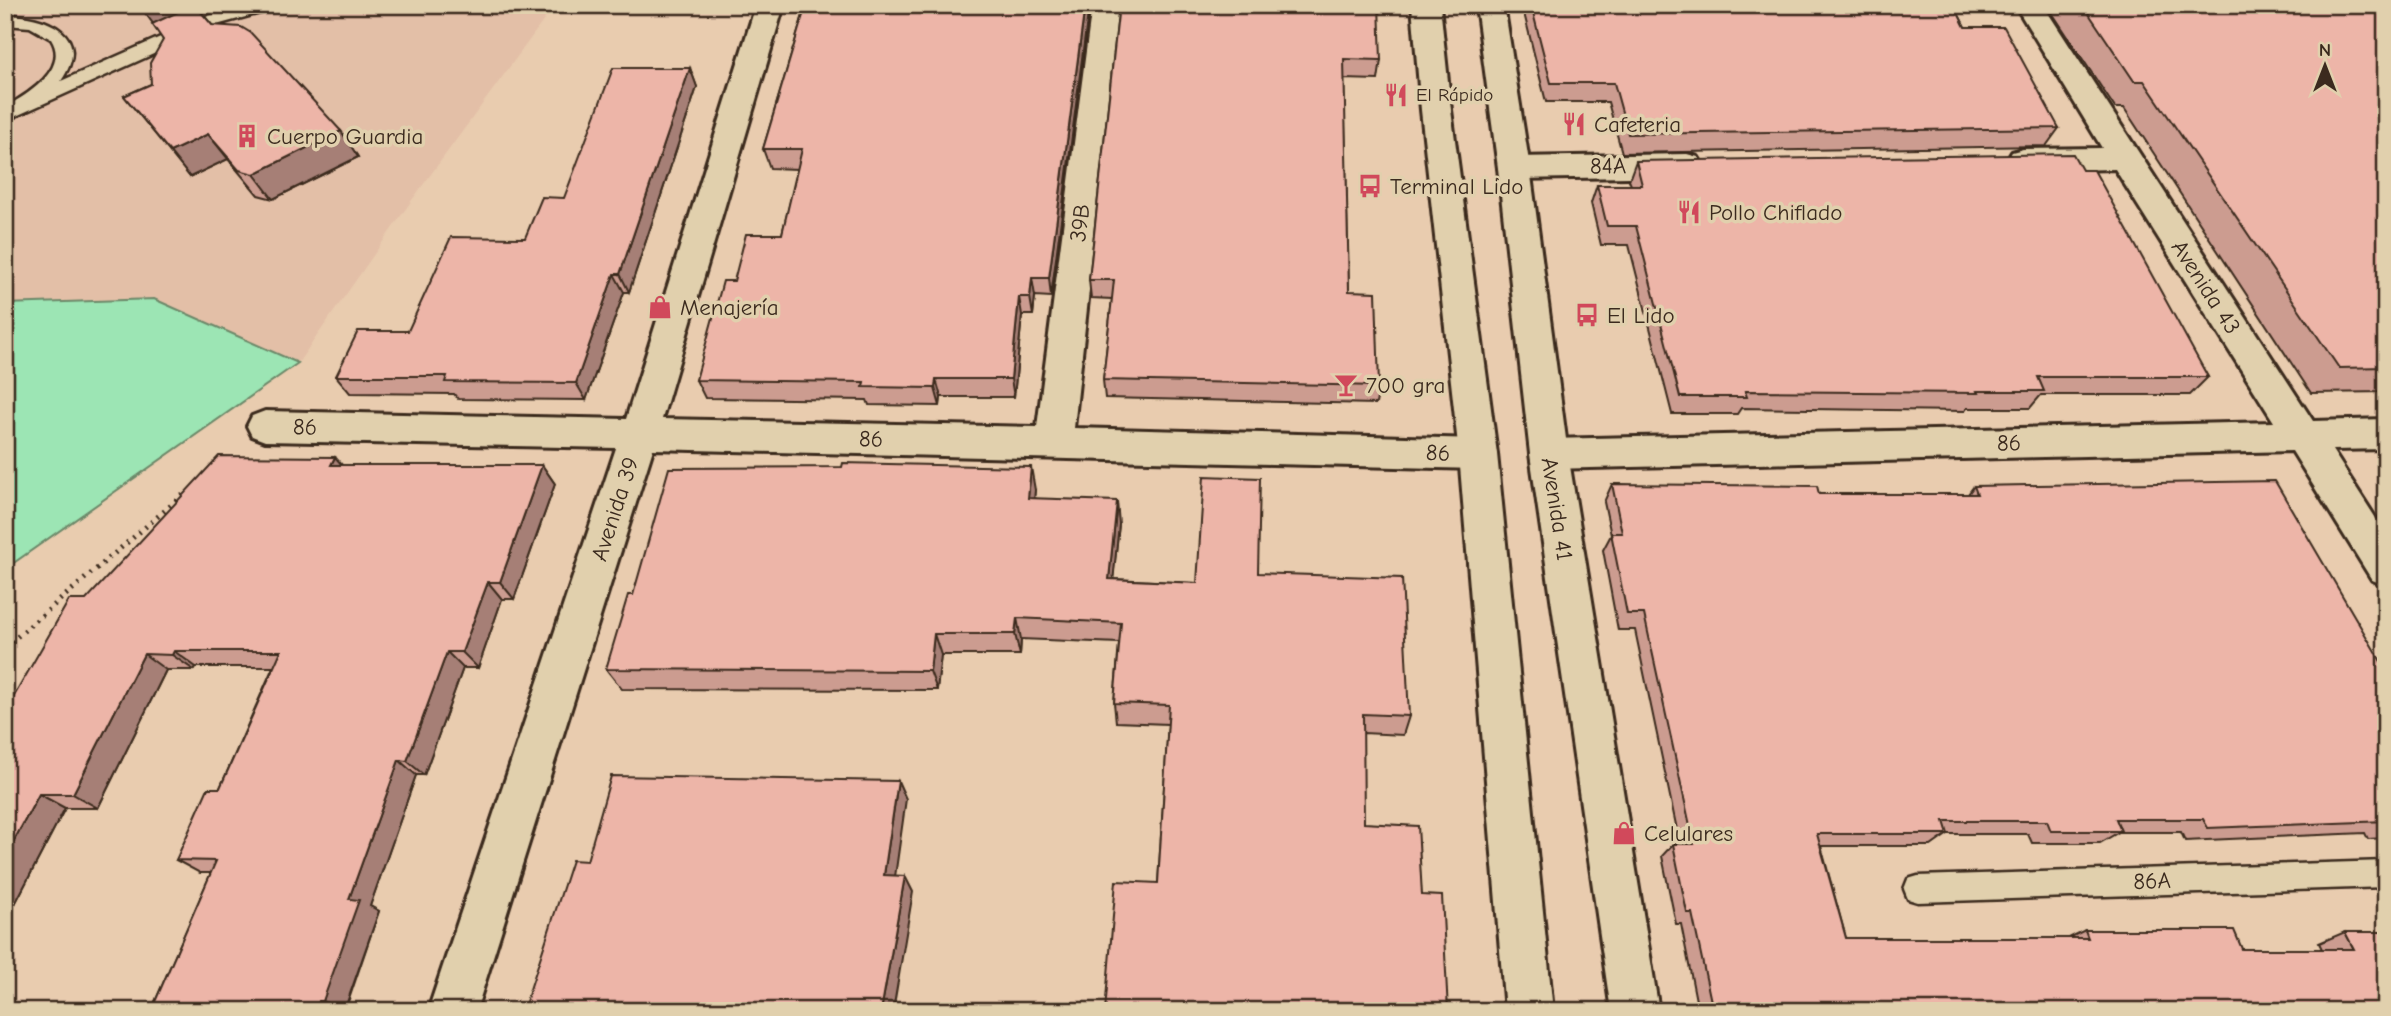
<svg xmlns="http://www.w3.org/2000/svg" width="2391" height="1016" viewBox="0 0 2391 1016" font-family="'Comic Neue',sans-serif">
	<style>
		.built { fill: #e3bfa7 }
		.green { fill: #9ce5b4; stroke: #6c8869; stroke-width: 2 }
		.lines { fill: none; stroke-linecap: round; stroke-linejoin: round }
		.service-casing { stroke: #3b2a1e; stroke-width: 5 }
		.minor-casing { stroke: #3b2a1e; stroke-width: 6 }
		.primary-casing { stroke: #3b2a1e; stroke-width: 6 }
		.path { stroke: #3b2a1e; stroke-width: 5; stroke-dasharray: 2 6; stroke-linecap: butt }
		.service { fill: #e1d0ad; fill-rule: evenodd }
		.minor { fill: #e1d0ad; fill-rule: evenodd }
		.primary { fill: #e1d0ad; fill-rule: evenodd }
		.wall { fill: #cc9c90; stroke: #3b2a1e; stroke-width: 2 }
		.shaded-wall { fill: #a67f76; stroke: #3b2a1e; stroke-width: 2 }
		.building { fill: #edb5a8; stroke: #3b2a1e; stroke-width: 2 }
		.labels { text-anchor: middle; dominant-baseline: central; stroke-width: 7; stroke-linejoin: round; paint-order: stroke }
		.far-poi-label { font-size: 19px; fill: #3b2a1e; stroke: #e1d0ad; text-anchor: start }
		.poi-label { font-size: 23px; fill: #3b2a1e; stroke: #e1d0ad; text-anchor: start }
		.street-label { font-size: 23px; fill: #3b2a1e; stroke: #e1d0ad }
	</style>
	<rect width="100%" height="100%" fill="#e9ccaf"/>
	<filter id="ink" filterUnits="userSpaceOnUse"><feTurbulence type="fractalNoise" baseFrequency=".0143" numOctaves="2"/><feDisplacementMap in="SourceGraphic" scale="14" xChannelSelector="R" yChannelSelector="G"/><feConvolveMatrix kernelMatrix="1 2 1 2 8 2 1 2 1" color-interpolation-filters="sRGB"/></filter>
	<g filter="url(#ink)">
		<path class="built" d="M5 5H555L412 200 298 363 154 299 5 304Z"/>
		<path class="green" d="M154 299 298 363 5 569V304Z"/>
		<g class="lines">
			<g class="service-casing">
				<g id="service">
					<path d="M249 5H277L275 9 220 24 5 121V107C27 95 70 69 51 39L30 27 5 25V15C46 15 94 34 61 81L208 16Z"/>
					<path d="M2386 861V887L1918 902 1908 899 1904 889 1908 879 1918 876Z"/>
				</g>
			</g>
			<g class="minor-casing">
				<g id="minor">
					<path d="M756 5H784L662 419 1037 427 1092 5H1120L1074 428 1478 439 1491 443 1497 454 1491 465 1478 469 653 449 476 1011H428L616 448 265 441 252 436 247 426 252 416 265 411 626 419Z"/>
					<path d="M2015 5H2043L2313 421 2386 419V449L2332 450 2386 534V585L2372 580 2292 451 1549 469 1536 465 1530 454 1536 443 1549 439 2274 422 2115 169 2023 171 2012 168 2007 160 2012 152 2023 149 2102 148Z"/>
					<path d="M1687 154 1698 157 1703 165 1698 173 1687 176 1514 179 1503 176 1498 168 1503 160 1514 157Z"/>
				</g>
			</g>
			<g class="primary-casing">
				<g id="primary">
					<path d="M1412 5H1440L1451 110 1497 454 1553 1011H1505L1459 454 1421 110Z"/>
					<path d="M1476 5H1504L1530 168 1568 454 1659 1011H1611L1530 454 1498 168Z"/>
				</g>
			</g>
			<path class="path" d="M5 647 184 494"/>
			<use href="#service" class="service"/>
			<use href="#minor" class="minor"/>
			<use href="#primary" class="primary"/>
		</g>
		<g class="wall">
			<path d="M80 5H195L212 25 341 131 358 157 273 199 258 195 228 159 190 177 124 96 151 84 163 40 153 23 143 10 102 12 86 8Z"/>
			<path d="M806 5H1089L1051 297 1035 296 1033 315H1022L1014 397H941L940 406 869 405 867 400 705 398 696 380 734 281 782 234 798 169 770 168 763 149Z"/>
			<path d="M1119 5 1381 60 1378 80 1344 79 1349 291 1379 386 1376 404 1105 398 1103 380 1112 299 1091 298 1089 280Z"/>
			<path d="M1522 5H1954L1965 27 2059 128 2046 146 1622 153 1608 102H1546Z"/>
			<path d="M2047 5H2386V392L2311 393 2124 108H2115Z"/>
			<path d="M690 68 697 87 629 292H624L586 400 458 399 454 394 350 393 336 376 408 331 525 238Z"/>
			<path d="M1636 161 2082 170 2208 377 2190 395H2041L2030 408H1967L1965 411 1741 408 1737 414H1672L1629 245H1601L1591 203 1597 185H1631L1629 180Z"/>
			<path d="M342 465H542L555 484 514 599H502L478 668H463L424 775H416L370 906 379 911 345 1011H151L211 873H200L176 860 220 788 273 667H196L194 670H166L98 808H65L5 923V705H9Z"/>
			<path d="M1612 484 1819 494H1968L1974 486 2386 670V838L2368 839 2365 833 2185 841 2181 832H2119L2100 843H2032L2028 834H1948L1931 846H1821L1846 938H2069L2085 930 2242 949H2322L2319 943 2345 932 2386 1011H1698L1681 924H1676L1662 856 1673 844H1680L1635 630H1618L1603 550 1611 535 1604 502Z"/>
			<path d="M1035 490 1034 498 1119 524 1113 579 1197 583 1258 573 1409 716 1403 735 1363 733 1158 883 1168 724 1116 722 1114 703 1119 643 1021 639 1020 655H941L937 690 622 689 606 669 633 595Z"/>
		</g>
		<g class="shaded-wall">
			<path d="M139 5H193L161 34Z"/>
			<path d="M1085 5H1089L1051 297 1049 278Z"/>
			<path d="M690 68 697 87 629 292 620 274Z"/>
			<path d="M341 131 358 157 273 199 254 174Z"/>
			<path d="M208 134 228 159 190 177 170 152Z"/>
			<path d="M614 274 624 292 586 400 576 383Z"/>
			<path d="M1032 278 1035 296 1033 315 1030 297Z"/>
			<path d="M1019 297 1022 315 1014 397 1011 379Z"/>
			<path d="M936 379 941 397 940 406 935 388Z"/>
			<path d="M335 457 351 475 331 465Z"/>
			<path d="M542 465 555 484 514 599 500 582Z"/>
			<path d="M1031 467 1035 490 1032 520 1028 498Z"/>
			<path d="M1117 501 1119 524 1111 601 1109 579Z"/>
			<path d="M488 582 502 599 478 668 462 652Z"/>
			<path d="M1017 618 1021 639 1020 655 1015 634Z"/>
			<path d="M934 634 941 655 937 690 930 671Z"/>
			<path d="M174 651 196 667 194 670 172 655Z"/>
			<path d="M447 652 463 668 424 775 407 761Z"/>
			<path d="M144 654 166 670 98 808 73 794Z"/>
			<path d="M399 760 416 775 370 906 379 911 344 1011 323 1001 349 899Z"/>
			<path d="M898 781 906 799 893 891 884 875Z"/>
			<path d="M39 794 65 808 5 923V857Z"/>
			<path d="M905 876 913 892 893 1011H881Z"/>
			<path d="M319 1001 340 1011H316Z"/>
		</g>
		<g class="building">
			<path d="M193 5H195L212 25 241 27 251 33 341 131 254 174 239 170 208 134 170 152 124 96 151 84 150 63 163 40 152 24Z"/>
			<path d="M806 5H1085L1049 278H1032L1030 297H1019L1011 379H936L935 388 863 387 864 382 696 380 723 281H734L746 234H782L802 149H763Z"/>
			<path d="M1119 5H1379L1381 60 1344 59 1349 291 1376 292 1379 386 1103 380 1114 280H1089Z"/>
			<path d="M1531 5H1954L1965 27H2004L2059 128 1628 134 1614 83H1551Z"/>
			<path d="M2083 5H2386V367L2339 368 2144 81H2134Z"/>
			<path d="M613 68H690L620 274H614L576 383 445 382 447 376H336L358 331H408L451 237 525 238 542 197 564 198Z"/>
			<path d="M2073 154 2082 170H2094L2208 377H2038L2044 391H1977L1978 393 1745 391 1747 397H1680L1636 226H1607L1597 185H1642L1636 161Z"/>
			<path d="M219 456 335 457 331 465H542L500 582H488L462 652H447L407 761 399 760 349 899 359 900 323 1001H319L316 1011H151L216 861 176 860 208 788H220L281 651H174L172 655 144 654 73 794H39L5 857V705H9L69 600H86Z"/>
			<path d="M843 463 1031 467 1028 498 1117 501 1109 579 1197 583 1204 476 1260 478 1258 573 1402 578 1409 716 1363 714 1364 823 1418 826 1422 895 1442 896 1448 1011H1105L1116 881 1158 883 1169 705 1114 703 1121 623 1017 618 1015 634H934L930 671 606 669 628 595H633L669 468 842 467Z"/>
			<path d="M2275 481 2386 670V821L2208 828 2203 819H2116L2121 831H2051L2047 821H1944L1948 834H1817L1846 938H2088L2085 930H2234L2242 949H2354L2345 932H2386V1011H1713L1692 913H1687L1673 844H1694L1644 614H1627L1611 533H1622L1612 484 1817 486 1819 494H1977L1974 486Z"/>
			<path d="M611 776 898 781 884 875 905 876 881 1011H523L572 860 587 861Z"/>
		</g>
	</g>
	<defs>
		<g id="restaurant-bare" transform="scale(1.89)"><path d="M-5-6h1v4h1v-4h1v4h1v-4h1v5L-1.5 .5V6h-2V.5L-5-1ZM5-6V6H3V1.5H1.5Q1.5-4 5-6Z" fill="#d1495b" stroke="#e1d0ad" stroke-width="2.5" paint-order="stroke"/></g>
		<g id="building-bare" transform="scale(1.89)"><path d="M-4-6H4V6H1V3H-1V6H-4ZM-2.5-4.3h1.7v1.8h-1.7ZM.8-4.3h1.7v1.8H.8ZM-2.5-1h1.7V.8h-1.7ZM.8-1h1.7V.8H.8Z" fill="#d1495b" stroke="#e1d0ad" stroke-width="2.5" paint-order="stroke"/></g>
		<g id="bus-bare" transform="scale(1.89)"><path d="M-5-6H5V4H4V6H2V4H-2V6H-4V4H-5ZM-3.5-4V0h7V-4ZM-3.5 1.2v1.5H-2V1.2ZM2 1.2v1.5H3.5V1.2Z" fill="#d1495b" stroke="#e1d0ad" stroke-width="2.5" paint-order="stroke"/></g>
		<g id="shop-bare" transform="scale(1.89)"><path d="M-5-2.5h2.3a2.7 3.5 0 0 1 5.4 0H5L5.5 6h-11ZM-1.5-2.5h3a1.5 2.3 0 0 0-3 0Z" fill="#d1495b" stroke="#e1d0ad" stroke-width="2.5" paint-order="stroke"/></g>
		<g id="bar-bare" transform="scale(1.89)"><path d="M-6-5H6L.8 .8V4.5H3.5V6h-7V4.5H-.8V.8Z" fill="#d1495b" stroke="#e1d0ad" stroke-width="2.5" paint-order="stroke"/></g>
	</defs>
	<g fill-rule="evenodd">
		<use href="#restaurant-bare" x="1396" y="95"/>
		<use href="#restaurant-bare" x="1574" y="124"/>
		<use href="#building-bare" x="247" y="136"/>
		<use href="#bus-bare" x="1370" y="186"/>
		<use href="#restaurant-bare" x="1689" y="212"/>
		<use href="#shop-bare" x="660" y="307"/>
		<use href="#bus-bare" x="1587" y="315"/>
		<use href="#bar-bare" x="1346" y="385"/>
		<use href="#shop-bare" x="1624" y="833"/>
	</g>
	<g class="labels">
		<g class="far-poi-label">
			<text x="1416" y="95">El Rápido</text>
		</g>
		<g class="poi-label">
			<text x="1594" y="124">Cafeteria</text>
			<text x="267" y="136">Cuerpo Guardia</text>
			<text x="1390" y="186">Terminal Lido</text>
			<text x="1709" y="212">Pollo Chiflado</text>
			<text x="680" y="307">Menajería</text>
			<text x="1607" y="315">El Lido</text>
			<text x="1366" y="385">700 gra</text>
			<text x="1644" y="833">Celulares</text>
		</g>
		<g class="street-label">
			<text transform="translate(1608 166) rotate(-1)">84A</text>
			<text transform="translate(1080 223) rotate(-83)">39B</text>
			<text transform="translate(2206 287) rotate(57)">Avenida 43</text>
			<text transform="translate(305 427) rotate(1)">86</text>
			<text transform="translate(871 439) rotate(1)">86</text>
			<text transform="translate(2009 443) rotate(-1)">86</text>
			<text transform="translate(1438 453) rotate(2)">86</text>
			<text transform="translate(615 509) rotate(-72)">Avenida 39</text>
			<text transform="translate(1557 509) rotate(81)">Avenida 41</text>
			<text transform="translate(2152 881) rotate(-2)">86A</text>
		</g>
	</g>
	<rect width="2391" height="1016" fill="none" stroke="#e1d0ad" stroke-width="28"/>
	<rect x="14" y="14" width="2363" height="988" fill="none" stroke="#3b2a1e" stroke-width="2.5" filter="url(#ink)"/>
	<g transform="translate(2325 66)" stroke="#e1d0ad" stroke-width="5" paint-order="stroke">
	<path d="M0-5L12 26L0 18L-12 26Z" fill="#3b2a1e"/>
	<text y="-10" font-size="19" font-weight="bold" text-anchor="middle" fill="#3b2a1e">N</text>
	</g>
</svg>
